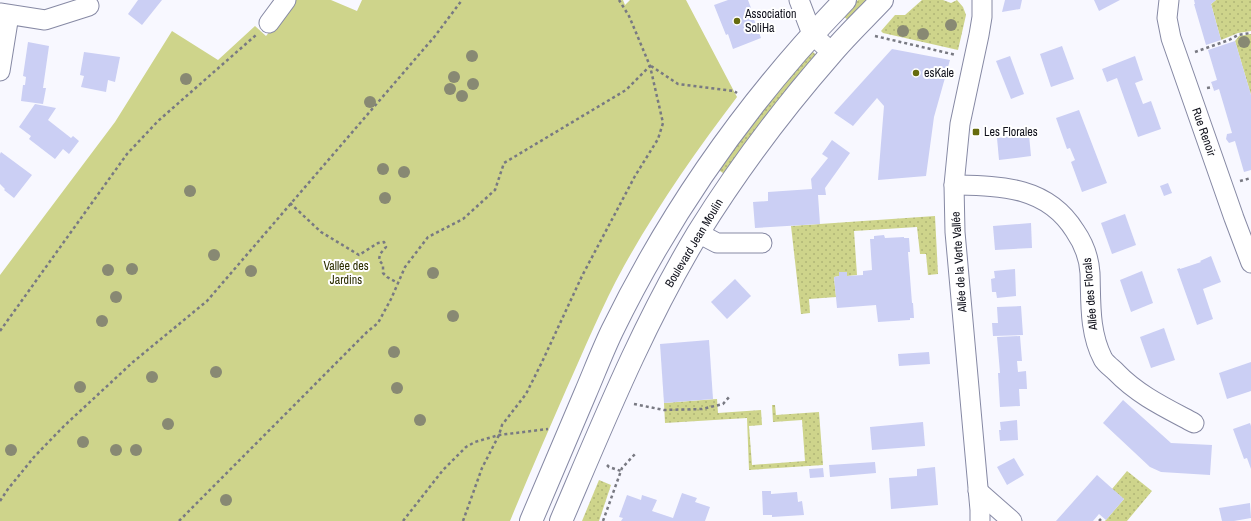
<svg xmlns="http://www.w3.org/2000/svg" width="1251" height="521" viewBox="0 0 1251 521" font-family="'Archivo Narrow',sans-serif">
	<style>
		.grass { fill: url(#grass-dots) }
		.green { fill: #ced48b }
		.building { fill: #cbcff4 }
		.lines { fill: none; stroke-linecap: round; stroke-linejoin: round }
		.minor-casing { stroke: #8689a4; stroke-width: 21 }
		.major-casing { stroke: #8689a4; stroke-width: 24 }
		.path { stroke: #787982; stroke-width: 2.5; stroke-dasharray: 3 3; stroke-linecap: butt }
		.minor { stroke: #fff; stroke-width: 19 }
		.major { stroke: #fff; stroke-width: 22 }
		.tree { fill: #888973 }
		.poi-dot { fill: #666b0d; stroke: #fff; stroke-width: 1.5 }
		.labels { text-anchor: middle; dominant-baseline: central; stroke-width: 4; stroke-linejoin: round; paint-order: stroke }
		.poi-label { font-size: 12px; fill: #0f101a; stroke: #fff; text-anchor: start }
		.street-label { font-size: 12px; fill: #0f101a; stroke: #fff }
		.park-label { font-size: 12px; fill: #2c2e00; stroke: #fff }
	</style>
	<defs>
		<pattern id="grass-dots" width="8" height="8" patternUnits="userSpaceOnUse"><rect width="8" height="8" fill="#ced48b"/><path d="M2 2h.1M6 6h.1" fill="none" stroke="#b0b577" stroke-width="1.8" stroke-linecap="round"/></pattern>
	</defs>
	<rect width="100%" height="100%" fill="#f8f8ff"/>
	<g class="grass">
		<path d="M858 0H867L848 20 843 16Z"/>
		<path d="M922 0H943L951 3 957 0 963 7 966 15 958 50 883 33 881 31 895 15H905Z"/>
		<path d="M1216 0H1251V31L1238 33 1221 40 1211 4Z"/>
		<path d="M1251 34V95L1235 41 1239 36Z"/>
		<path d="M811 50 816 55 726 175 717 169Z"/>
		<path d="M935 216 938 274 928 275 926 254H920L917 227 854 231 857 275 847 276V272H839V276L834 277 836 297 809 299 810 313 801 314 791 226Z"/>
		<path d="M717 399 718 413 761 410 762 425 749 426 752 465 805 461 802 420 773 422 772 405H775L776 415 819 412 823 465 749 470 747 418 665 423 664 403Z"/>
		<path d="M1127 471 1152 491 1127 521H1105L1124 499 1112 489Z"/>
		<path d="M599 480 611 485 599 521H582Z"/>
	</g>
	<path class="green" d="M296 0H331L357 11 362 0H623L625 5 630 0H686L737 97C696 151 657 207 624 266 602 306 585 348 566 390 547 434 528 477 510 521H0V275L115 122 172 31 218 60 255 26 266 36Z"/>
	<g class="building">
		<path d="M138 0H162L142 25 128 14Z"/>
		<path d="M728 0H748L751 8 750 9 761 38 733 49 728 34 726 35 714 5Z"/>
		<path d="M1005 0H1022L1020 9 1002 12Z"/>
		<path d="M1094 0H1120L1099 11Z"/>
		<path d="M1194 0H1216L1211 4 1221 40 1206 45 1194 4H1195Z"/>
		<path d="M1235 41 1251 95V170L1244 172 1235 141 1229 143 1226 139 1227 134 1232 133 1219 89 1214 91 1213 87 1211 82 1217 80 1208 50Z"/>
		<path d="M28 42 49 46 43 88H46L43 104 21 101 23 85H25L26 77 23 76Z"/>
		<path d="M1062 46 1074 79 1051 87 1040 54Z"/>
		<path d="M892 49 950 60 934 117 926 176 878 180 884 106 877 98 853 126 834 113Z"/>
		<path d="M84 52 120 57 115 82 108 80 106 92 81 87 84 76 80 75Z"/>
		<path d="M1010 56 1024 94 1011 99 996 61Z"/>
		<path d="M1135 56 1143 80 1135 83 1143 104 1151 101 1161 129 1138 137 1117 78 1107 82 1102 69Z"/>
		<path d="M35 104 56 108 48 120 71 138 73 136 79 141 69 154 63 149 55 159 29 139 31 136 19 127Z"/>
		<path d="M1079 110 1107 183 1082 192 1071 162 1075 160 1070 148 1067 149 1056 118Z"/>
		<path d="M1029 135 1031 156 999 160 997 138Z"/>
		<path d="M832 140 850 153 825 188 826 195H818L820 224 755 228 753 202 768 201V192L812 189 811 179 828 158 822 154Z"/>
		<path d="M1 152 32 175 14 198 4 190 5 189 0 184V154Z"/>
		<path d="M1168 183 1172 193 1164 196 1160 186Z"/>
		<path d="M1125 214 1136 245 1112 254 1101 223Z"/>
		<path d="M1031 223 1032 248 995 250 993 226Z"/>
		<path d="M884 235 885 238 904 237V238H909L910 252H908L912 303H913L914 318H910V320L878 322 876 305 837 308 834 277 839 276V272H847V276L863 275V271L872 270 870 239H874V236Z"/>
		<path d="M1211 256 1221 282 1203 289 1213 319 1197 325 1177 269 1180 268V269L1201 262 1200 261Z"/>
		<path d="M1015 269 1016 296 997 298 996 292H992L991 279 995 278 994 271Z"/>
		<path d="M1142 271 1153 303 1131 312 1120 280Z"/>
		<path d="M735 279 751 296 727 319 711 302Z"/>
		<path d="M1021 306 1023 335 993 336 992 323H998L997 307Z"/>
		<path d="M1164 328 1175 360 1151 368 1140 337Z"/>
		<path d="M1020 336 1022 361H1017L1018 372 1026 371 1027 389H1019L1020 406 1000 407 998 373H1000L997 337Z"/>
		<path d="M709 340 713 399 664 403 660 344Z"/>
		<path d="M929 352 930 364 899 366 898 354Z"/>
		<path d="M1251 362V391L1227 399 1219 373Z"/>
		<path d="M1123 400 1171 443 1212 445 1210 475 1161 472 1150 467 1103 423Z"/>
		<path d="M1017 420 1018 440 1000 441 999 430H1001L1000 422Z"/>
		<path d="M923 422 925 446 872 450 870 427Z"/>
		<path d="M1250 423 1251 426V469L1247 458 1244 459 1233 429Z"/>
		<path d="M1014 458 1024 475 1007 485 997 467Z"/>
		<path d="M875 462 876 473 830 477 829 465Z"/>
		<path d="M935 467 938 505 891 509 889 478 917 476V469Z"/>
		<path d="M823 468 824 477 810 478 809 469Z"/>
		<path d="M1097 475 1124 499 1106 520 1099 514 1093 521H1056Z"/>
		<path d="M762 491H771V494L797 492 798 502 802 501 804 515 772 517V515H763Z"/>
		<path d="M682 493 697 498 695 502 710 507 705 521H621L623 518 619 517 627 495 641 500 642 495 657 500 652 511 673 518Z"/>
		<path d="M1250 503 1251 518 1234 521H1222L1219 508Z"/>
	</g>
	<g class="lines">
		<g class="minor-casing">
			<g id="minor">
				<path d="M799 0 812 34 832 53"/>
				<path d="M1169 0 1167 18 1171 38 1234 218 1251 263"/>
				<path d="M0 13 45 20 89 6"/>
				<path d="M269 23 286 0"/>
				<path d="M0 71 9 15"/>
				<path d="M954 185C1001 186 1047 186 1075 231 1084 244 1089 257 1090 273 1091 302 1089 332 1103 359 1106 364 1112 368 1116 372 1138 395 1166 408 1194 423"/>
				<path d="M698 233 717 243H762"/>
				<path d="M978 491 1012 521"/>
				<path d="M980 521V510L955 232 954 185 960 124 979 35 982 17V0"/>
			</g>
		</g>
		<g class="major-casing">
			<g id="major">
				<path d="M531 521C549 479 567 436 585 394 594 373 602 352 612 331 671 210 751 97 845 0"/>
				<path d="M561 521C603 423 643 324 698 233 737 170 782 110 831 54 847 35 865 18 882 0"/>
			</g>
		</g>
		<g class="path">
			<path d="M875 36 956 55"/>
			<path d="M1195 52 1229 40 1238 35 1251 33"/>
			<path d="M651 66 678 84 734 91 737 93"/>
			<path d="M1207 88 1213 87"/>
			<path d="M1240 181 1251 178"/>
			<path d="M290 203 321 232 359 255 378 243 384 242 386 247 380 254 379 260 383 265V273L387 277 398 283"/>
			<path d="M0 331 127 154 158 121 256 35"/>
			<path d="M634 404 664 410 702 409 723 404 730 396"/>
			<path d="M607 465 609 467 621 471"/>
			<path d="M0 501 8 489 34 457 64 426 133 362 207 301 435 36 462 0"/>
			<path d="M179 521 367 332 378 323 391 299 405 267 428 237 463 219 495 190 504 163 626 90 650 66"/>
			<path d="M403 521 443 470 466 447 475 442 499 435 548 429"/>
			<path d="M463 521 482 468 499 435 502 425 526 394 542 362 582 276 635 176 658 139 663 123 650 66 629 16 619 0"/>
			<path d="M603 521 622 468 635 454"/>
			<path d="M1099 521 1101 519"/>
		</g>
		<use href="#minor" class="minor"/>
		<use href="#major" class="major"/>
	</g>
	<g class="tree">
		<circle cx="951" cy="25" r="6"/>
		<circle cx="903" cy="31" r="6"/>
		<circle cx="923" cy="34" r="6"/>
		<circle cx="1244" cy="42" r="6"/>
		<circle cx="472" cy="56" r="6"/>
		<circle cx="454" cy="77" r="6"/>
		<circle cx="186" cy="79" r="6"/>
		<circle cx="473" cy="84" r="6"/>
		<circle cx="450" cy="89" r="6"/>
		<circle cx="462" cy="96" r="6"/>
		<circle cx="370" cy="102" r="6"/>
		<circle cx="383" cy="169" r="6"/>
		<circle cx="404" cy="172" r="6"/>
		<circle cx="190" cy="191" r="6"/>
		<circle cx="385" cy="198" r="6"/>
		<circle cx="214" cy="255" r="6"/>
		<circle cx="132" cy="269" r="6"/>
		<circle cx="108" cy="270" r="6"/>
		<circle cx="251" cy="271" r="6"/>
		<circle cx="433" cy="273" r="6"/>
		<circle cx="116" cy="297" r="6"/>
		<circle cx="453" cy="316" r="6"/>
		<circle cx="102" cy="321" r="6"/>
		<circle cx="394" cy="352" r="6"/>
		<circle cx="216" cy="372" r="6"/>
		<circle cx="152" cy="377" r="6"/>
		<circle cx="80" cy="387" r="6"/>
		<circle cx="397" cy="388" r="6"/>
		<circle cx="420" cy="420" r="6"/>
		<circle cx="168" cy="424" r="6"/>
		<circle cx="83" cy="442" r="6"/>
		<circle cx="11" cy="450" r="6"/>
		<circle cx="116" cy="450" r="6"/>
		<circle cx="136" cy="450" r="6"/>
		<circle cx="226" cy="500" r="6"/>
	</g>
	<g class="poi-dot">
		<circle cx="737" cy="21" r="4"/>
		<circle cx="916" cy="73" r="4"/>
		<rect x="972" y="128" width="8" height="8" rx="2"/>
	</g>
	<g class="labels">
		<g class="poi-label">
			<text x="745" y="14">Association<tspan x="745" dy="14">SoliHa</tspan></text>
			<text x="924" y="73">esKale</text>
			<text x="984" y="132">Les Florales</text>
		</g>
		<g class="street-label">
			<text transform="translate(1204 132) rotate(71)">Rue Renoir</text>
			<text transform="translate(694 243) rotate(-59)">Boulevard Jean Moulin</text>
			<text transform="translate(959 262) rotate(-94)">Allée de la Verte Vallée</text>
			<text transform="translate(1090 294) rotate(-95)">Allée des Florals</text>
		</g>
		<g class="park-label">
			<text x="346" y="266">Vallée des<tspan x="346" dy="14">Jardins</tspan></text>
		</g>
	</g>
</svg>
